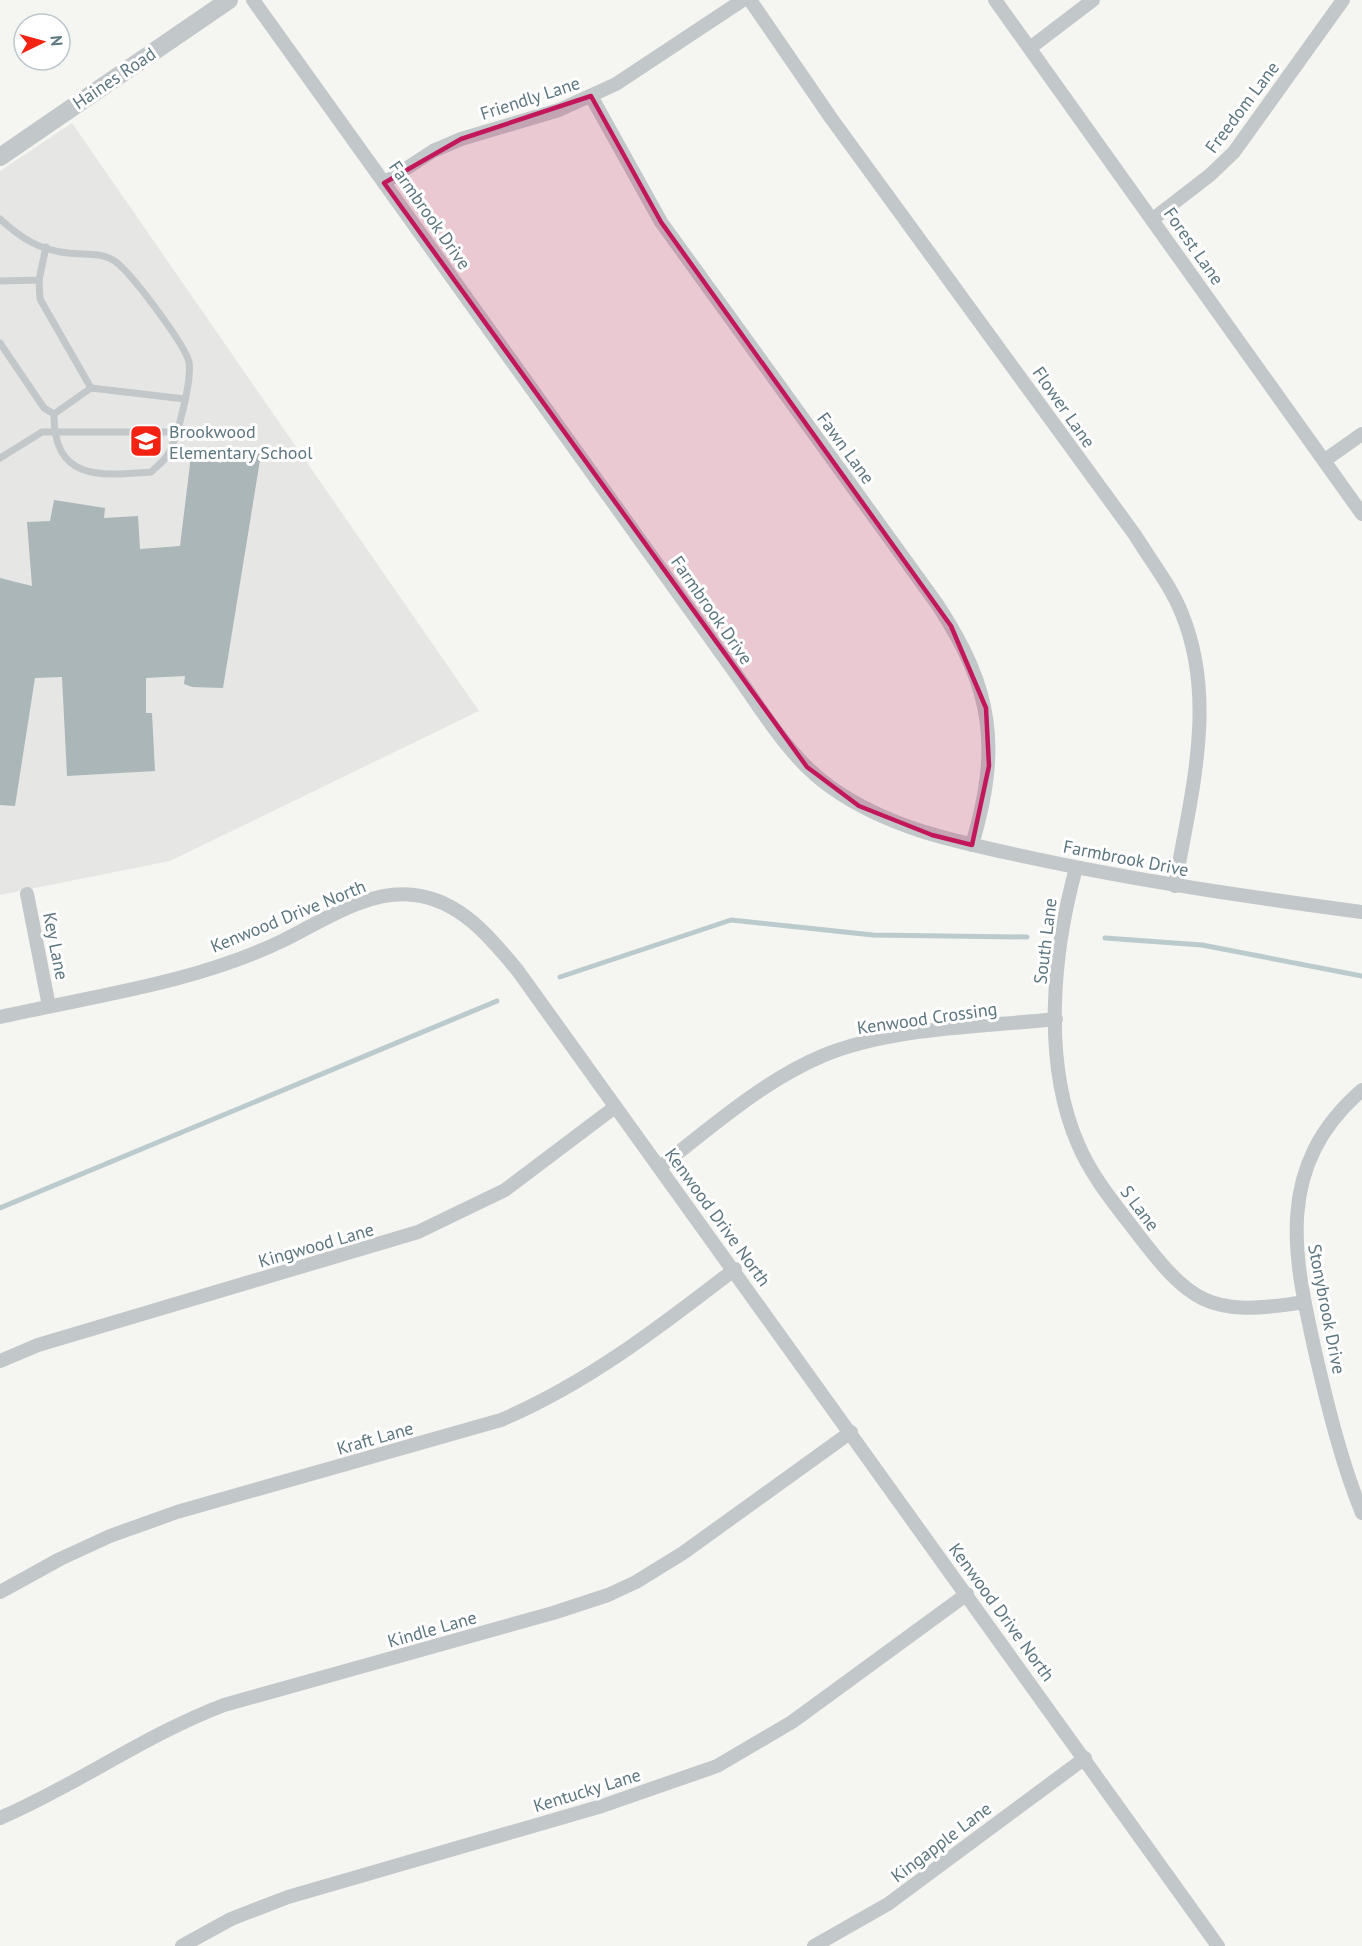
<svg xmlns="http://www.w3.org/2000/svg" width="1362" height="1946" viewBox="0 0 1362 1946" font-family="'PT Sans',sans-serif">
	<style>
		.built { fill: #e6e6e4 }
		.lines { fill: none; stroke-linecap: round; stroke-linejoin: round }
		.stream { stroke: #bbcacd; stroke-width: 5 }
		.building { fill: #abb6b9 }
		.service { stroke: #c2c7ca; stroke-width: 7 }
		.minor { stroke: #c2c7ca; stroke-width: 14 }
		.tertiary { stroke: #c2c7ca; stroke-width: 18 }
		.marked { fill: #c2185b; fill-opacity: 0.2; stroke: #c2185b; stroke-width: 4.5; stroke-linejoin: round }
		.labels { text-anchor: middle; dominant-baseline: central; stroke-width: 6; stroke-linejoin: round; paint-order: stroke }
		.street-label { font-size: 18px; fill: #5d767f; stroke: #fff }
		.poi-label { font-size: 18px; fill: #5d767f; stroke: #fff; text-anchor: start }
	</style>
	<rect width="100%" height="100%" fill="#f5f5f1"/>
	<path class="built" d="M72 123 479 711 170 861 0 895V171Z"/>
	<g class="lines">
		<g class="stream">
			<path d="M1105 938 1202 945 1362 976"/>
			<path d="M560 977 731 920 873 935 1027 937"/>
			<path d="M0 1208 497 1001"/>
		</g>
	</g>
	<path class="building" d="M222 449 261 454 223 688 192 687 184 684 185 676 146 678V713H152L155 771 67 776 62 677 35 678 15 806 0 805V578L32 586 27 522 50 521 54 500 105 508 104 518 138 516 140 549 180 546 191 456 221 463Z"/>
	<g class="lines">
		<g class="service">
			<path d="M0 219C21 238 39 250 68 253 82 255 100 252 113 260 129 269 185 345 189 362 192 381 177 440 167 456 163 462 156 467 151 472 100 476 53 481 54 414L91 388 185 399"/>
			<path d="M39 280 40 299 91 388"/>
			<path d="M0 281 39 280 46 247"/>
			<path d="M0 343 44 408 54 414"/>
			<path d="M0 458 42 432H177"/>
		</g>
		<g class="minor">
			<path d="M253 0 736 674C764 713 791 760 832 788 890 829 958 842 1027 857 1138 881 1249 897 1362 912"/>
			<path d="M750 0 831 118 1135 535C1151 561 1171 586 1182 614 1218 702 1190 797 1175 886"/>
			<path d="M995 0 1362 514"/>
			<path d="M1030 48 1093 0"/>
			<path d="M591 96 661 222 937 604C993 689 1001 747 972 845"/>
			<path d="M384 183 433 151 461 139 559 110 616 84 743 0"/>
			<path d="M1153 219 1210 175 1234 152 1343 0"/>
			<path d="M1325 460 1362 434"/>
			<path d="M1076 868C1053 952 1042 1061 1078 1144 1091 1175 1113 1202 1133 1228 1190 1303 1208 1318 1304 1302"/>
			<path d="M27 894 49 1006"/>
			<path d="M0 1017C93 996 195 983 282 941 321 922 368 889 414 895 460 900 491 938 518 971L1218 1946"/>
			<path d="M1362 1090C1272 1168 1294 1258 1317 1360 1329 1411 1342 1464 1362 1513"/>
			<path d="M660 1167C710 1128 763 1081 822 1056 891 1027 982 1027 1056 1019"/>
			<path d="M0 1361 38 1345 418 1232 505 1190 615 1107"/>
			<path d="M0 1592 60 1559 110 1536 177 1512 501 1420C588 1383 661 1326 735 1269"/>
			<path d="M0 1818C77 1785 145 1735 224 1705L553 1613 608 1595 636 1582 683 1553 851 1432"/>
			<path d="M182 1946 231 1919 288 1897 602 1806 717 1766 792 1722 967 1594"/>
			<path d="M814 1946 888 1904 1085 1758"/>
		</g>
		<path class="tertiary" d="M0 157 229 0"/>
	</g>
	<path class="marked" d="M591 96 661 222 951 626 986 708 989 766 972 845 932 835 859 806 807 767 384 183 461 139Z"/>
	<defs>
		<g id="school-square" transform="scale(1.725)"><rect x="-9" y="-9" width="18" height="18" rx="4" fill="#f42212" stroke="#fff"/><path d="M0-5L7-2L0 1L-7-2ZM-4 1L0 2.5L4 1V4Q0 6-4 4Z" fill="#fff"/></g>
	</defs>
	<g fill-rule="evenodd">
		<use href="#school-square" x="146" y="441"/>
	</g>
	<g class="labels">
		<g class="street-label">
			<text transform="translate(114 78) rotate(-34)">Haines Road</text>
			<text transform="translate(530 98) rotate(-18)">Friendly Lane</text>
			<text transform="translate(1242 107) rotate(-53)">Freedom Lane</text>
			<text transform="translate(430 215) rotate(55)">Farmbrook Drive</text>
			<text transform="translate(1194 246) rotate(55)">Forest Lane</text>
			<text transform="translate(1064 407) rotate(55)">Flower Lane</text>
			<text transform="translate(846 448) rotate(54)">Fawn Lane</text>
			<text transform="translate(712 610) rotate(55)">Farmbrook Drive</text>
			<text transform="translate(1126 858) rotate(11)">Farmbrook Drive</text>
			<text transform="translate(288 916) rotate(-22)">Kenwood Drive North</text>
			<text transform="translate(1045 941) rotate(-83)">South Lane</text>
			<text transform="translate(56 946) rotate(79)">Key Lane</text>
			<text transform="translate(927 1018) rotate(-8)">Kenwood Crossing</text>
			<text transform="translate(1140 1208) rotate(53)">S Lane</text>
			<text transform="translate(718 1217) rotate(54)">Kenwood Drive North</text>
			<text transform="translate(316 1245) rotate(-16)">Kingwood Lane</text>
			<text transform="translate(1327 1309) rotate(79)">Stonybrook Drive</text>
			<text transform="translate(375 1438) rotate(-16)">Kraft Lane</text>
			<text transform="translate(1002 1612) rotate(54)">Kenwood Drive North</text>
			<text transform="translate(432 1629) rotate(-16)">Kindle Lane</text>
			<text transform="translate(587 1790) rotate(-17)">Kentucky Lane</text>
			<text transform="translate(941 1842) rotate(-37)">Kingapple Lane</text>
		</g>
		<g class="poi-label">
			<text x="169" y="431">Brookwood<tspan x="169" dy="21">Elementary School</tspan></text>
		</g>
	</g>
	<g transform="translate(42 42) rotate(85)"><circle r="28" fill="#ffffff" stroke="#bec8cc" stroke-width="1.5"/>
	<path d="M0-4.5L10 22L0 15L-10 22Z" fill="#f42212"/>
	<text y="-9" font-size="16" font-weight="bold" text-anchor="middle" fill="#5d767f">N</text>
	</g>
</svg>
